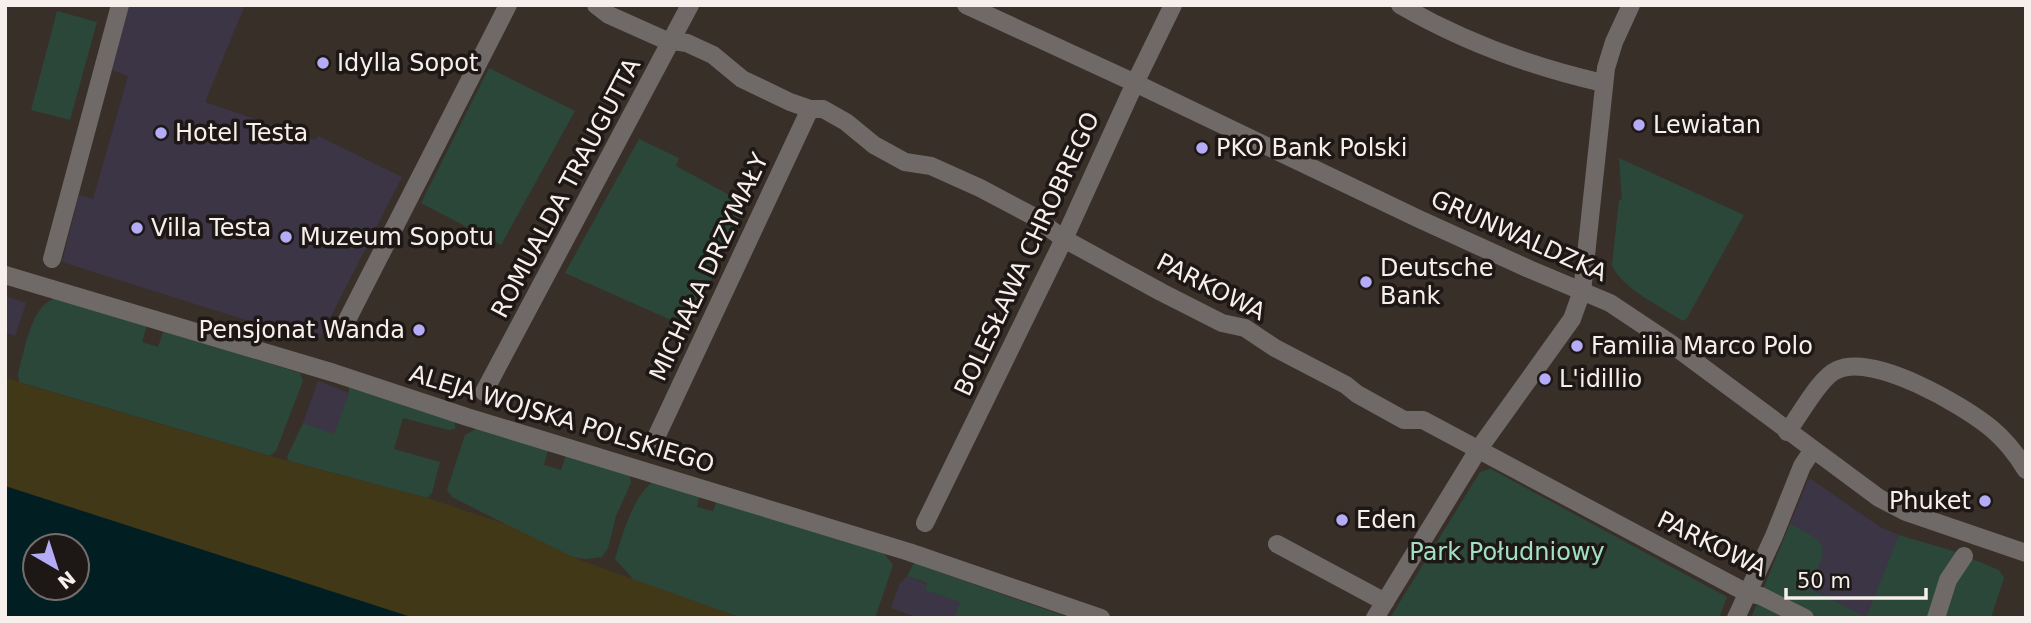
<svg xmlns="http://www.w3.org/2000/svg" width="2031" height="623" viewBox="0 0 2031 623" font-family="'DejaVu Sans',sans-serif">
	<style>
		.commercial { fill: #3c3546 }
		.green { fill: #2b473a }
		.sand { fill: #413818 }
		.water { fill: #011f22; fill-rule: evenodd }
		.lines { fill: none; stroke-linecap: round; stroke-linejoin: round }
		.minor { stroke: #6f6a67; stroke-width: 18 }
		.poi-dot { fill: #b5acf8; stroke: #1d1815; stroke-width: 2.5 }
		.labels { text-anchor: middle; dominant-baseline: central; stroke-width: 7; stroke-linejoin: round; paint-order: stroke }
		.poi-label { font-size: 24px; fill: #f6efeb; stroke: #1d1815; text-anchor: start }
		.street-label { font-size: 24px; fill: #f6efeb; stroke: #1d1815 }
		.park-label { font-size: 24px; fill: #a2e0c3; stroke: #1d1815 }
	</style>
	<rect width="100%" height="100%" fill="#392f29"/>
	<g class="commercial">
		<path d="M128 5H245L205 102 316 140 318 136 402 177 320 338 312 341 62 262 79 195 93 199 128 76 112 70Z"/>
		<path d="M5 296 26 303 15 336 5 333Z"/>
		<path d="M318 381 349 393 334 435 303 423Z"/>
		<path d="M1811 479 1880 527 1899 535 1866 617 1771 570 1808 480Z"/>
		<path d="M907 576 927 584 925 589 960 602 954 618H918L891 608 900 583Z"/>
	</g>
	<g class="green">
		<path d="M57 11 97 22 70 120 31 110Z"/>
		<path d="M489 68 575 111 501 245 421 203Z"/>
		<path d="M639 139 679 158 676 166 746 204 689 328 565 273Z"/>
		<path d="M1619 158 1744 215 1687 318 1683 321C1663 308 1620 287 1612 265L1619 200H1622Z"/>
		<path d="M53 299H62L147 325 142 342 158 347 164 330 300 373 303 381 276 451 270 456 19 382 18 373C25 350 30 309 53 299Z"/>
		<path d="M349 387 455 421V429L449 430 403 418 394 449 440 462 432 493 427 498 289 461 287 457 303 423 334 434 349 393Z"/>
		<path d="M479 427 548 450 544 465 561 470 566 455 627 473 630 476 631 483 616 516 608 548 602 557 586 559 571 557 452 497 447 490 465 435Z"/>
		<path d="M1491 469 1727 597 1719 618H1390L1480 472Z"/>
		<path d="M654 481 700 495 697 507 713 511 717 500 883 552 893 565 875 618H742L635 581 615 559C622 536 633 495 654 481Z"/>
		<path d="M1790 524C1834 546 1826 546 1810 589L1866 617 1899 535 1953 551 1999 570 2004 578 1991 618H1751Z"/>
		<path d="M915 561 922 566 1070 618H954L960 602 925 590 927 583 907 576Z"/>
	</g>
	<path class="sand" d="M5 377 31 386 270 456 427 498 508 525 577 559 742 618H414L5 486Z"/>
	<path class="water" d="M5 486 414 618H5ZM35 546H77V588H35Z"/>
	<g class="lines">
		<g class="minor">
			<path d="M596 5 609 15 665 40 687 43 713 55 742 79 790 102 810 109H823L846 122 874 145 905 162 931 166 980 188 1031 215 1064 239 1161 292 1222 323 1245 328 1275 348 1346 385 1357 394 1404 420H1423L1747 593 1761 596 1805 618"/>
			<path d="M966 5 1135 83 1419 219 1529 269 1610 303 1670 343 1879 498 1906 512 2026 553"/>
			<path d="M1400 5C1462 41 1533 67 1603 83"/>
			<path d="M52 259 120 5"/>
			<path d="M5 275 334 373 467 417 909 552 1101 618"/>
			<path d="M344 326 508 5"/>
			<path d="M484 392 690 5"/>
			<path d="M1787 432C1799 417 1820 377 1837 370 1874 353 1963 405 1992 429 2005 440 2017 455 2026 470"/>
			<path d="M652 446 810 109"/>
			<path d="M925 523 1064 239 1135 83 1173 5"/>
			<path d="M1277 544 1385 602"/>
			<path d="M1375 618 1478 450 1572 319 1582 291 1584 274 1606 68 1614 42 1631 5"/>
			<path d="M1736 618 1774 536 1802 466 1812 451"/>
			<path d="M1936 618 1948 580 1964 556"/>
		</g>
	</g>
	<g class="poi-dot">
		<circle cx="323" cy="63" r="7"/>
		<circle cx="1639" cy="125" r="7"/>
		<circle cx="161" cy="133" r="7"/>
		<circle cx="1202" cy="148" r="7"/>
		<circle cx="137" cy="228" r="7"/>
		<circle cx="286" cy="237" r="7"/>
		<circle cx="1366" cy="282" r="7"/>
		<circle cx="419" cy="330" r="7"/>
		<circle cx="1577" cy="346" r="7"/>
		<circle cx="1545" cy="379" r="7"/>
		<circle cx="1985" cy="501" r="7"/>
		<circle cx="1342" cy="520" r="7"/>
	</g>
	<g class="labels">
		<g class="poi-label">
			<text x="337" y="63">Idylla Sopot</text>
			<text x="1653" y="125">Lewiatan</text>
			<text x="175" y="133">Hotel Testa</text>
			<text x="1216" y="148">PKO Bank Polski</text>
			<text x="151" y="228">Villa Testa</text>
			<text x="300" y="237">Muzeum Sopotu</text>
			<text x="1380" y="268">Deutsche<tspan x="1380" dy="28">Bank</tspan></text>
			<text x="405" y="330" text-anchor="end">Pensjonat Wanda</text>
			<text x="1591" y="346">Familia Marco Polo</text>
			<text x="1559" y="379">L'idillio</text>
			<text x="1971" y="501" text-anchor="end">Phuket</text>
			<text x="1356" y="520">Eden</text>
		</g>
		<g class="street-label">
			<text transform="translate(566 188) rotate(-62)">ROMUALDA TRAUGUTTA</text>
			<text transform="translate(1519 236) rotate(24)">GRUNWALDZKA</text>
			<text transform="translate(1027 254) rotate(-65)">BOLESŁAWA CHROBREGO</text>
			<text transform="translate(709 267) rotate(-65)">MICHAŁA DRZYMAŁY</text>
			<text transform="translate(1211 287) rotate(27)">PARKOWA</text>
			<text transform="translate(562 419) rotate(17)">ALEJA WOJSKA POLSKIEGO</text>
			<text transform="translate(1712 544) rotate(26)">PARKOWA</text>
		</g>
		<g class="park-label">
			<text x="1507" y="552">Park Południowy</text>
		</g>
	</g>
	<rect width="2031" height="623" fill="none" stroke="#f6efeb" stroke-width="14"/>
	<g transform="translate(56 567) rotate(141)"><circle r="33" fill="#1d1815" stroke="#746e6b" stroke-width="2"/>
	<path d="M0-5L12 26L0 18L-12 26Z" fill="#b5acf8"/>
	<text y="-10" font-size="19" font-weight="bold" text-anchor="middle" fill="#f6efeb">N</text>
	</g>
	<path d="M1786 588v10h140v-10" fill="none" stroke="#f6efeb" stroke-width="3.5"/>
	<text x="1797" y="588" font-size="21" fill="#f6efeb" stroke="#1d1815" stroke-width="5" paint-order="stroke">50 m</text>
</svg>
